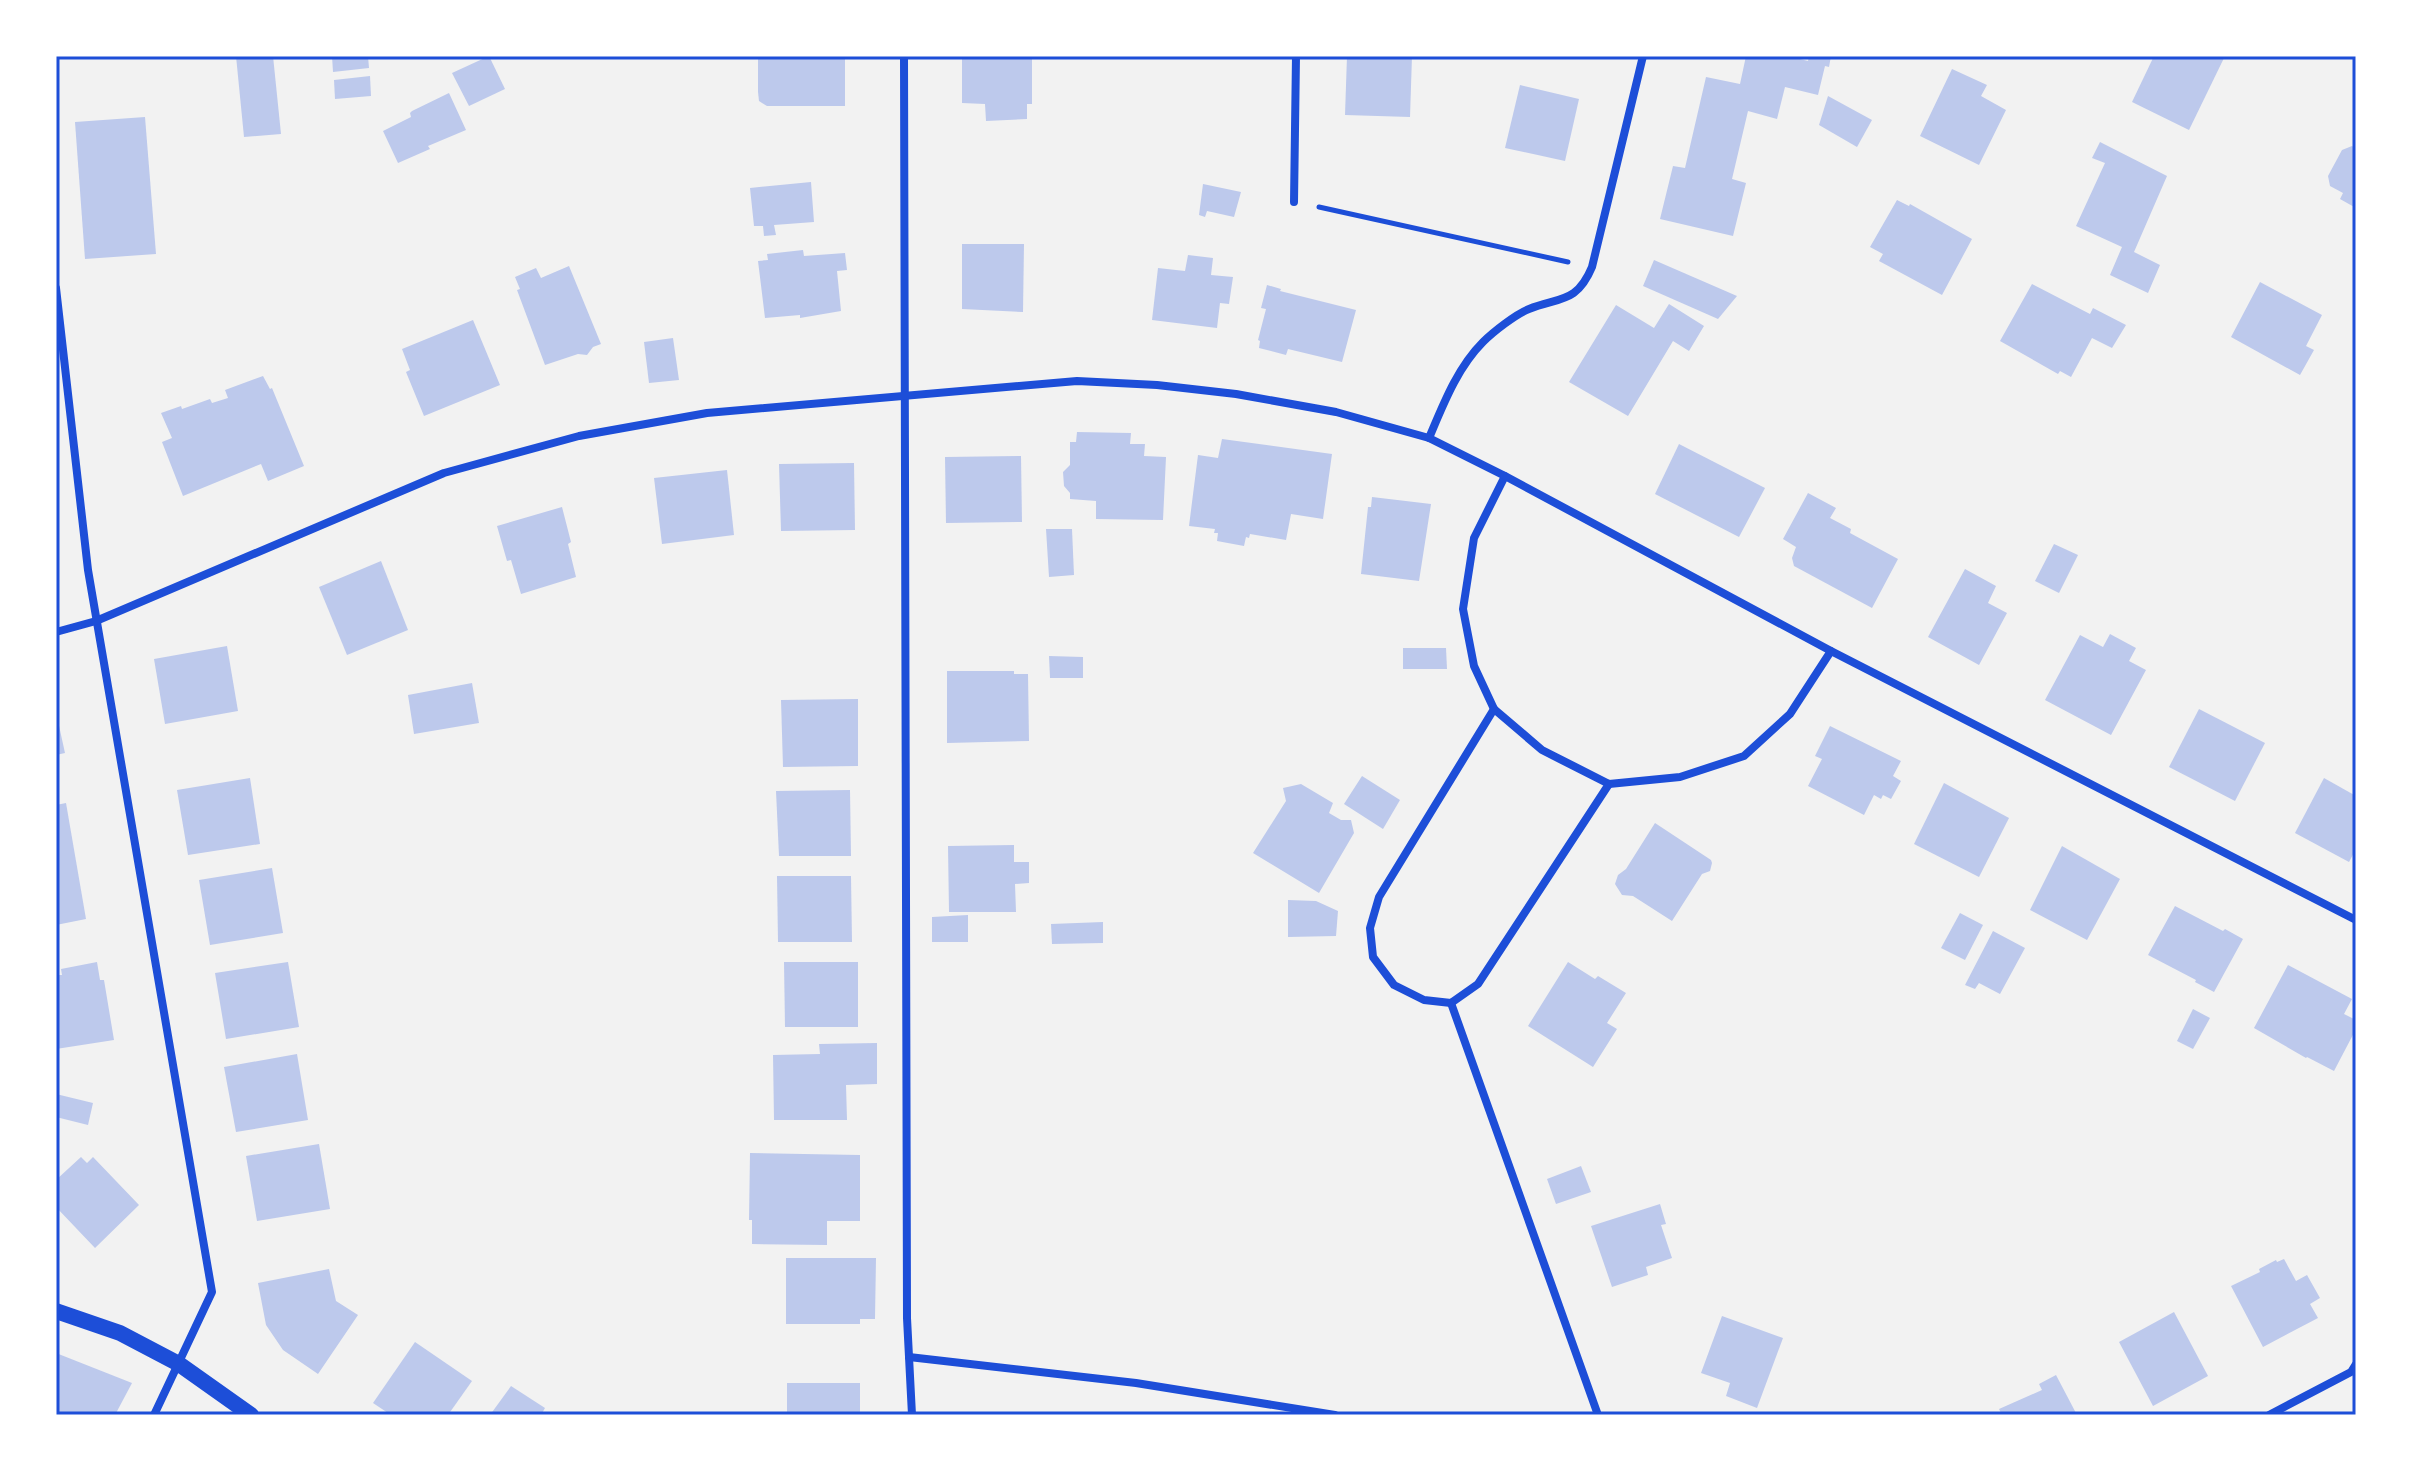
<svg xmlns="http://www.w3.org/2000/svg" width="2412" height="1471" viewBox="0 0 2412 1471" font-family="Lato,sans-serif">
	<style>
		.building { fill: #bdc9ec }
		.lines { fill: none; stroke-linecap: round; stroke-linejoin: round }
		.path { stroke: #1d4ed8; stroke-width: 5 }
		.minor { stroke: #1d4ed8; stroke-width: 8 }
		.secondary { stroke: #1d4ed8; stroke-width: 16 }
		.neatline { fill: none; stroke: #1d4ed8; stroke-width: 3 }
	</style>
	<rect width="100%" height="100%" fill="#f2f2f2"/>
	<g class="building">
		<path d="M236 56H273L281 134 244 137Z"/>
		<path d="M332 56H368L369 68 333 72Z"/>
		<path d="M489 56 505 89 469 106 452 73Z"/>
		<path d="M758 56H845V106H767L759 101 758 92Z"/>
		<path d="M962 56H1032V104H1027V119L986 121 985 104 962 103Z"/>
		<path d="M1347 56H1412L1410 117 1345 115Z"/>
		<path d="M1746 56H1788L1808 61 1809 56H1831L1829 67 1825 66 1818 95 1785 87 1777 119 1748 111 1732 179 1746 183 1733 236 1660 219 1673 166 1685 168 1706 77 1740 84Z"/>
		<path d="M2154 56H2220L2224 58 2189 130 2132 102Z"/>
		<path d="M1952 69 1987 85 1981 96 2006 110 1979 165 1920 136Z"/>
		<path d="M370 76 371 96 335 99 334 80Z"/>
		<path d="M1520 85 1579 99 1565 161 1505 148Z"/>
		<path d="M449 93 466 130 428 146 430 149 398 163 383 131 411 117 410 113 412 111Z"/>
		<path d="M1828 96 1872 120 1857 147 1819 125Z"/>
		<path d="M145 117 156 254 85 259 75 122Z"/>
		<path d="M2100 142 2167 176 2134 252 2160 265 2148 293 2110 275 2122 247 2076 226 2105 163 2092 158Z"/>
		<path d="M2352 146 2356 149V208L2340 199 2343 193 2330 186 2328 176 2342 150Z"/>
		<path d="M811 182 814 222 774 225 776 235 764 236 763 226H754L750 188Z"/>
		<path d="M1203 184 1241 192 1234 217 1207 211 1205 217 1199 215Z"/>
		<path d="M1897 200 1909 206 1910 204 1972 239 1942 295 1879 261 1883 254 1870 247Z"/>
		<path d="M962 244H1024L1023 312 962 309Z"/>
		<path d="M803 250 804 256 845 253 847 270 837 271 841 311 800 318V315L765 318 758 261 768 260 767 254Z"/>
		<path d="M1188 255 1213 258 1211 275 1233 277 1229 304 1220 303 1217 328 1152 320 1158 268 1185 271Z"/>
		<path d="M1654 260 1737 296 1718 319 1643 286Z"/>
		<path d="M569 266 601 344 593 347 587 355 578 354 545 365 517 290 520 289 515 277 536 268 541 278Z"/>
		<path d="M2260 282 2322 315 2306 346 2314 350 2300 375 2231 337Z"/>
		<path d="M2032 284 2090 314 2093 308 2126 325 2112 348 2092 338 2071 377 2060 371 2058 374 2000 341Z"/>
		<path d="M1267 285 1281 289 1280 291 1356 310 1342 362 1288 349 1286 355 1259 348 1260 341 1258 340 1266 309 1261 308Z"/>
		<path d="M1669 304 1704 326 1689 351 1673 341 1628 416 1569 382 1616 305 1654 328Z"/>
		<path d="M473 320 500 385 424 416 406 372 410 370 402 349Z"/>
		<path d="M673 338 679 380 649 383 644 342Z"/>
		<path d="M263 376 270 389 272 388 304 466 268 481 261 464 183 496 162 442 172 438 161 413 181 406 182 409 210 399 212 403 228 398 225 390Z"/>
		<path d="M1077 432 1131 433 1130 444H1145L1144 456 1166 457 1163 520 1096 519V501L1070 499V493L1064 486 1063 472 1070 465V442H1076Z"/>
		<path d="M1222 439 1332 454 1323 519 1291 514 1286 540 1250 534 1249 538 1246 537 1244 546 1217 541 1218 533H1214L1215 529 1189 526 1198 455 1218 458Z"/>
		<path d="M1679 444 1765 488 1739 537 1655 494Z"/>
		<path d="M1021 456 1022 522 946 523 945 457Z"/>
		<path d="M854 463 855 530 781 531 779 464Z"/>
		<path d="M727 470 734 535 662 544 654 478Z"/>
		<path d="M1808 493 1836 508 1830 518 1851 529 1850 533 1898 559 1872 608 1794 566 1792 558 1796 547 1783 539Z"/>
		<path d="M1372 497 1431 504 1419 581 1361 574 1368 507H1371Z"/>
		<path d="M562 507 571 542 568 544 576 577 521 594 511 560 507 561 497 526Z"/>
		<path d="M1046 529H1072L1074 575 1049 577Z"/>
		<path d="M2054 544 2078 555 2059 593 2035 581Z"/>
		<path d="M381 561 408 630 347 655 319 587Z"/>
		<path d="M1965 569 1996 586 1988 603 2007 613 1979 665 1928 637Z"/>
		<path d="M2110 634 2136 648 2129 661 2146 670 2111 735 2045 700 2080 635 2103 647Z"/>
		<path d="M227 646 238 711 165 724 154 659Z"/>
		<path d="M1403 648H1446L1447 669H1403Z"/>
		<path d="M1049 656 1083 657V678H1050Z"/>
		<path d="M947 671H1014V674H1028L1029 741 947 743Z"/>
		<path d="M472 683 479 723 414 734 408 695Z"/>
		<path d="M858 699V766L783 767 781 700Z"/>
		<path d="M2199 709 2265 743 2235 801 2169 767Z"/>
		<path d="M56 712 65 753 56 755Z"/>
		<path d="M1830 726 1901 761 1893 776 1901 781 1891 799 1883 795 1881 799 1874 795 1864 815 1808 786 1822 759 1815 756Z"/>
		<path d="M1362 776 1400 800 1383 829 1344 804Z"/>
		<path d="M250 778 260 844 188 855 177 790Z"/>
		<path d="M2324 778 2356 796V849L2349 862 2295 833Z"/>
		<path d="M1944 783 2009 818 1979 877 1914 844Z"/>
		<path d="M1301 784 1333 803 1329 813 1341 820H1351L1354 833 1319 893 1253 853 1286 801 1283 788Z"/>
		<path d="M850 790 851 856H779L776 791Z"/>
		<path d="M66 803 86 919 56 925V805Z"/>
		<path d="M1655 823 1711 860 1712 863 1710 871 1702 874 1672 921 1633 896 1622 895 1615 884 1618 875 1626 869Z"/>
		<path d="M1014 845V862H1029V883L1015 884 1016 912H949L948 846Z"/>
		<path d="M2062 846 2120 879 2087 940 2030 910Z"/>
		<path d="M272 868 283 933 210 945 199 880Z"/>
		<path d="M777 876H851L852 942H778Z"/>
		<path d="M1288 900 1316 901 1338 911 1336 936 1288 937Z"/>
		<path d="M2175 906 2223 931 2225 929 2243 939 2214 992 2195 982 2196 980 2148 955Z"/>
		<path d="M1960 913 1983 925 1965 960 1941 948Z"/>
		<path d="M968 915V942H932V917Z"/>
		<path d="M1103 922V943L1052 944 1051 924Z"/>
		<path d="M1993 931 2025 948 2000 994 1979 983 1975 989 1965 985Z"/>
		<path d="M97 962 100 980H104L114 1040 56 1049V975H62L61 969Z"/>
		<path d="M288 962 299 1027 226 1039 215 973Z"/>
		<path d="M784 962H858V1027H785Z"/>
		<path d="M1568 962 1595 979 1598 976 1626 993 1607 1023 1617 1029 1593 1067 1528 1026Z"/>
		<path d="M2288 965 2352 999 2344 1014 2356 1020V1029L2334 1071 2307 1057 2306 1058 2254 1028Z"/>
		<path d="M2193 1009 2210 1018 2193 1049 2177 1041Z"/>
		<path d="M877 1043V1084L846 1085 847 1120H774L773 1055 820 1054 819 1044Z"/>
		<path d="M297 1054 308 1120 236 1132 224 1067Z"/>
		<path d="M56 1094 93 1103 88 1125 56 1117Z"/>
		<path d="M319 1144 330 1209 257 1221 246 1156Z"/>
		<path d="M750 1153 860 1155V1221H827V1245L752 1244V1220H749Z"/>
		<path d="M81 1157 87 1163 93 1157 139 1205 95 1248 56 1207V1180Z"/>
		<path d="M1581 1166 1591 1192 1556 1204 1547 1179Z"/>
		<path d="M1660 1204 1666 1224 1661 1225 1672 1258 1646 1267 1648 1275 1612 1287 1591 1226Z"/>
		<path d="M786 1258H876L875 1319H860V1324H786Z"/>
		<path d="M2284 1259 2296 1281 2307 1275 2320 1298 2310 1304 2318 1318 2263 1347 2231 1286 2260 1272 2259 1269 2276 1260 2277 1262Z"/>
		<path d="M329 1269 336 1301 358 1315 318 1374 283 1350 266 1325 258 1283Z"/>
		<path d="M2174 1312 2208 1376 2153 1406 2119 1342Z"/>
		<path d="M1722 1316 1783 1338 1757 1408 1726 1396 1730 1383 1701 1373Z"/>
		<path d="M415 1342 472 1381 448 1415H391L373 1403Z"/>
		<path d="M56 1353 132 1383 115 1415H56Z"/>
		<path d="M2056 1375 2077 1415H2002L1999 1409 2042 1390 2039 1384Z"/>
		<rect x="787" y="1383" width="73" height="32"/>
		<path d="M511 1386 545 1408 541 1415H490Z"/>
	</g>
	<g class="lines">
		<path class="path" d="M1319 207 1568 262"/>
		<g class="minor">
			<path d="M904 56 907 1318 912 1415"/>
			<path d="M1294 202 1296 56"/>
			<path d="M56 288 88 570 212 1292 154 1415"/>
			<path d="M1429 438C1443 405 1457 368 1483 342 1493 332 1516 314 1529 309 1560 297 1577 303 1592 267L1643 56"/>
			<path d="M1505 476 1474 538 1463 609 1474 666 1494 709 1542 750 1609 784 1680 777 1744 756 1790 714 1831 651"/>
			<path d="M56 632 96 621 444 473 579 436 707 413 1077 381 1157 385 1236 394 1336 412 1429 438 1505 476 1831 651 2356 920"/>
			<path d="M1494 709 1379 897 1370 928 1373 957 1394 985 1424 1000 1451 1003 1478 984 1609 784"/>
			<path d="M1451 1003 1598 1415"/>
			<path d="M909 1357 1136 1383 1335 1415"/>
			<path d="M2269 1415 2351 1372 2356 1364"/>
		</g>
		<path class="secondary" d="M56 1311 120 1333 179 1364 251 1415"/>
	</g>
	<rect width="2412" height="1471" fill="none" stroke="#ffffff" stroke-width="116"/>
	<rect x="58" y="58" width="2296" height="1355" class="neatline"/>
</svg>
